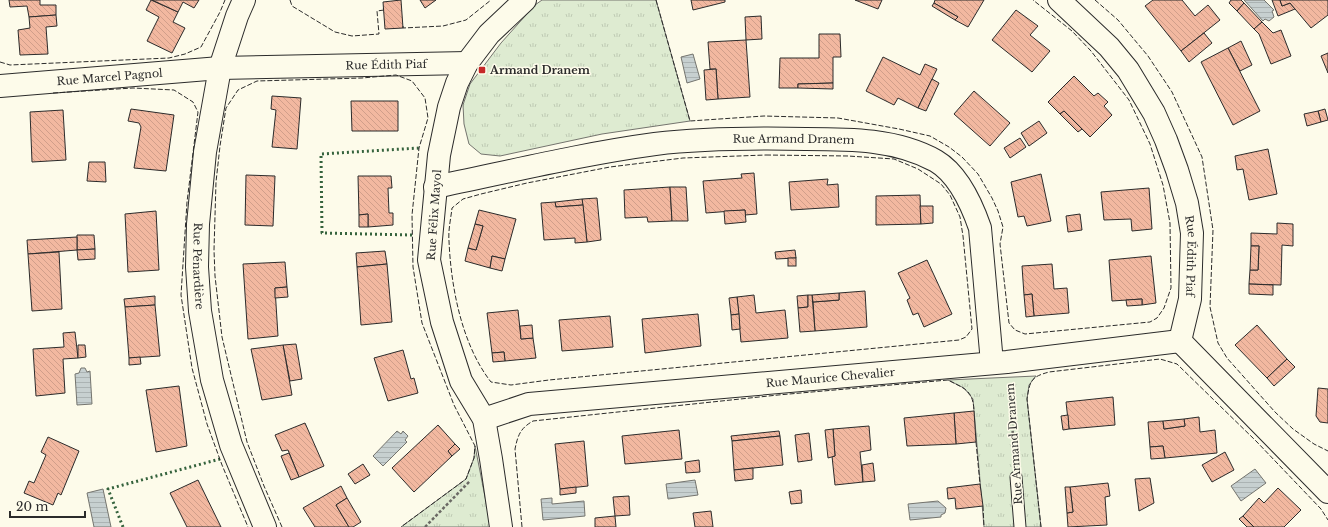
<svg xmlns="http://www.w3.org/2000/svg" width="1328" height="527" viewBox="0 0 1328 527" font-family="'Libre Baskerville',serif">
	<style>
		.grass { fill: url(#grass-tufts); stroke: #74746e }
		.water { fill: url(#water-rules); stroke: #74746e }
		.building { fill: url(#building-back-hatch); stroke: #2b2b2b }
		.lines { fill: none; stroke-linecap: round; stroke-linejoin: round }
		.lane-casing { stroke: #2b2b2b; stroke-width: 13 }
		.street-casing { stroke: #2b2b2b; stroke-width: 24 }
		.path { stroke: #6a6964; stroke-width: 2.5; stroke-dasharray: 3 2; stroke-linecap: butt }
		.lane { stroke: #fdfbea; stroke-width: 11 }
		.street { stroke: #fdfbea; stroke-width: 22 }
		.hedge { stroke: #34623c; stroke-width: 3; stroke-dasharray: 2 3; stroke-linecap: butt }
		.fence { stroke: #2b2b2b; stroke-width: 1; stroke-dasharray: 5 2; stroke-linecap: butt }
		.poi-dot { fill: #c62828; stroke: #fdfbea; stroke-width: 1.5 }
		.labels { text-anchor: middle; dominant-baseline: central; stroke-width: 3; stroke-linejoin: round; paint-order: stroke }
		.street-label { font-size: 11px; fill: #2b2b2b; stroke: #fdfbea }
		.poi-label { font-size: 11px; font-weight: bold; fill: #2b2b2b; stroke: #fdfbea; text-anchor: start }
	</style>
	<defs>
		<pattern id="grass-tufts" width="24" height="20" patternUnits="userSpaceOnUse"><rect width="24" height="20" fill="#deebd1"/><path d="M3 7l-1-3M5 7V3M7 7l1-3M15 17l-1-3M17 17v-4M19 17l1-3" fill="none" stroke="#bfcab4"/></pattern>
		<pattern id="water-rules" width="6" height="5" patternUnits="userSpaceOnUse"><rect width="6" height="5" fill="#c7d0d0"/><path d="M0 2.5h6" fill="none" stroke="#abb3b3"/></pattern>
		<pattern id="building-back-hatch" width="6" height="6" patternUnits="userSpaceOnUse"><rect width="6" height="6" fill="#f2b8a0"/><path d="M-1 5l2 2M0 0l6 6M5-1l2 2" fill="none" stroke="#d09e8a"/></pattern>
	</defs>
	<rect width="100%" height="100%" fill="#fdfbea"/>
	<g class="grass">
		<path d="M542 0H656L690 121 602 134 500 156 481 154 469 144 464 124 463 105 470 84 501 43 535 5Z"/>
		<path d="M1036 376 1029 385 1027 399 1041 527H984L973 399 964 388 948 380Z"/>
		<path d="M475 446 491 527H401L466 479 474 458Z"/>
	</g>
	<g class="water">
		<path d="M1244 0H1264L1274 10 1272 11 1274 17 1269 21 1265 19 1263 21Z"/>
		<path d="M693 54 700 79 687 83 681 57Z"/>
		<path d="M81 368H85L87 372 90 371 92 404 77 405 75 374 79 373Z"/>
		<path d="M397 431 401 434 403 431 408 436 405 440 407 442 383 466 373 456Z"/>
		<path d="M1255 469 1266 483 1241 501 1231 486Z"/>
		<path d="M695 480 698 495 668 499 666 484Z"/>
		<path d="M103 489 111 527H94L87 493Z"/>
		<path d="M552 498V504L584 501 585 516 543 520 541 499Z"/>
		<path d="M938 501 946 508 945 513 941 515V517L910 520 908 504Z"/>
	</g>
	<g class="building">
		<path d="M9 0H40V5H56V15L29 17 27 6 10 7Z"/>
		<path d="M151 0 178 12 173 22 185 28 172 53 147 41 159 17 146 10Z"/>
		<path d="M152 0H199L194 8 183 2 178 12Z"/>
		<path d="M401 0 403 28 385 29 383 2Z"/>
		<path d="M420 0H436L425 8Z"/>
		<path d="M691 0H725V2L693 10Z"/>
		<path d="M855 0H882L878 9Z"/>
		<path d="M935 0H984L968 27 955 20 958 17 934 3Z"/>
		<path d="M1153 0H1182L1195 16 1208 5 1220 20 1181 51 1145 6Z"/>
		<path d="M1231 0H1241L1244 3 1237 11 1229 3Z"/>
		<path d="M1272 0H1280L1282 6 1290 3 1295 9 1278 16Z"/>
		<path d="M1280 0H1328V15L1311 28 1290 3 1282 6Z"/>
		<path d="M934 3 958 17 955 20 932 6Z"/>
		<path d="M1244 3 1262 22 1254 29 1237 11Z"/>
		<path d="M1016 10 1038 26 1030 35 1050 51 1032 72 992 40Z"/>
		<path d="M56 15 57 26 46 27 48 54 20 55 18 30 30 28 29 17Z"/>
		<path d="M761 16 762 39 746 40 745 17Z"/>
		<path d="M1262 22 1273 33 1281 30 1291 56 1271 64 1259 34 1254 29Z"/>
		<path d="M1204 33 1212 43 1189 62 1181 51Z"/>
		<path d="M819 34H840L841 57H833V83L798 84V88H779L780 58H819Z"/>
		<path d="M746 40 750 97 718 99 716 69H710L708 42Z"/>
		<path d="M1241 41 1252 65 1240 71 1228 48Z"/>
		<path d="M1228 48 1260 111 1233 125 1201 62Z"/>
		<path d="M1328 53V73L1321 56Z"/>
		<path d="M883 57 920 75 925 64 937 69 918 108 898 98 894 105 866 91Z"/>
		<path d="M716 69 718 99 706 100 704 70Z"/>
		<path d="M1074 76 1094 96 1098 93 1108 102 1104 106 1112 115 1090 137 1064 111 1060 114 1048 102Z"/>
		<path d="M932 79 939 83 926 111 918 108Z"/>
		<path d="M833 83V89L798 88V84Z"/>
		<path d="M974 91 1010 123 990 146 954 114Z"/>
		<path d="M272 96 301 98 297 149 272 147 276 110 271 109Z"/>
		<path d="M351 101H398V131H352Z"/>
		<path d="M131 109 174 115 166 171 134 168 141 127 139 123 128 121Z"/>
		<path d="M1325 109 1328 120 1321 122 1318 111Z"/>
		<path d="M63 110 66 160 32 162 30 112Z"/>
		<path d="M1064 111 1082 129 1078 132 1060 114Z"/>
		<path d="M1318 111 1321 122 1307 126 1304 114Z"/>
		<path d="M1039 121 1047 133 1029 146 1021 133Z"/>
		<path d="M1020 138 1026 147 1010 158 1004 148Z"/>
		<path d="M1268 149 1277 194 1249 200 1243 169 1237 170 1235 156Z"/>
		<path d="M89 162H105L106 182 87 181Z"/>
		<path d="M754 173 757 214 745 215V210L706 213 703 181 742 178 741 174Z"/>
		<path d="M1041 174 1051 221 1027 226 1024 216 1018 217 1011 182Z"/>
		<path d="M246 175 275 176 273 226 245 225Z"/>
		<path d="M358 176H391L392 188H388L389 213H393V225L368 227V214L359 215Z"/>
		<path d="M828 179 827 185 838 184 839 207 791 210 789 182Z"/>
		<path d="M670 187 672 221 648 222 647 217 625 218 624 190Z"/>
		<path d="M670 187H686L688 221H672Z"/>
		<path d="M1149 188 1152 229 1132 231 1131 219 1104 220 1101 192Z"/>
		<path d="M920 195 921 224 876 225V196Z"/>
		<path d="M597 198 601 240 587 242 582 199Z"/>
		<path d="M582 199 583 205 556 207 555 202Z"/>
		<path d="M555 202 556 207 583 205 587 242 575 243V238L544 240 541 203Z"/>
		<path d="M920 206H933V223L921 224Z"/>
		<path d="M479 210 516 219 505 259 492 256 490 268 465 261 468 248 476 250 483 226 475 224Z"/>
		<path d="M745 210 746 222 725 224 724 211Z"/>
		<path d="M156 211 159 270 128 272 125 214Z"/>
		<path d="M368 214V227H359V215Z"/>
		<path d="M1080 214 1082 230 1068 232 1066 216Z"/>
		<path d="M1277 223 1293 224V246L1282 245 1281 285 1249 284 1250 270H1258L1259 246H1251V233L1277 234Z"/>
		<path d="M475 224 483 226 476 250 468 248Z"/>
		<path d="M77 235H94L95 249 77 250Z"/>
		<path d="M77 237V250L28 254 27 240Z"/>
		<path d="M1251 246H1259L1258 270H1250Z"/>
		<path d="M95 249V259L78 260 77 250Z"/>
		<path d="M795 250 796 258 776 259 775 252Z"/>
		<path d="M385 251 387 264 357 267 356 253Z"/>
		<path d="M59 252 62 309 32 311 28 254Z"/>
		<path d="M492 256 505 259 502 271 490 268Z"/>
		<path d="M1151 256 1156 303 1142 305V299L1112 301 1109 260Z"/>
		<rect x="788" y="258" width="8" height="8"/>
		<path d="M927 260 952 314 924 327 918 313 913 315 907 300 910 298 898 273Z"/>
		<path d="M285 262 287 287 275 288 278 336 248 339 243 264Z"/>
		<path d="M387 264 392 322 361 325 357 267Z"/>
		<path d="M1052 264 1054 289 1067 288 1069 313 1034 316 1032 294 1024 295 1022 266Z"/>
		<path d="M1249 284 1273 285V295L1249 294Z"/>
		<path d="M287 287 288 297 275 298V288Z"/>
		<path d="M865 291 867 327 815 331 813 302 839 300V293Z"/>
		<path d="M839 293V300L813 302 812 295Z"/>
		<path d="M1032 294 1034 316 1026 317 1024 295Z"/>
		<path d="M754 295 756 313 785 310 788 338 741 342 737 297Z"/>
		<path d="M808 295V307L798 308 797 296Z"/>
		<path d="M808 295H812L815 331 800 332 798 308 808 307Z"/>
		<path d="M155 296V305L125 307 124 299Z"/>
		<path d="M737 297 739 314 731 315 729 298Z"/>
		<path d="M1142 299V305L1127 306 1126 300Z"/>
		<path d="M155 305 160 356 129 358 125 307Z"/>
		<path d="M518 310 521 339 533 338 536 358 505 361 504 352 492 353 487 313Z"/>
		<path d="M698 314 701 346 645 353 642 319Z"/>
		<path d="M739 314 740 329 732 330 731 315Z"/>
		<path d="M610 316 613 347 562 351 559 320Z"/>
		<path d="M532 325 533 338 521 339 520 326Z"/>
		<path d="M1257 325 1287 359 1267 378 1235 345Z"/>
		<path d="M75 332 78 358 63 359 65 393 36 396 33 349 64 347 63 333Z"/>
		<path d="M296 344 302 379 290 381 283 345Z"/>
		<path d="M78 345H85L86 357 78 358Z"/>
		<path d="M283 345 292 395 262 400 251 349Z"/>
		<path d="M403 350 411 379 414 378 418 393 388 401 374 358Z"/>
		<path d="M504 352 505 361 493 362 492 353Z"/>
		<path d="M140 357 141 364 129 365V358Z"/>
		<path d="M1287 359 1295 367 1274 386 1267 378Z"/>
		<path d="M179 386 187 446 156 452 146 390Z"/>
		<path d="M1318 388 1328 389V423L1320 422 1316 416Z"/>
		<path d="M1113 397 1115 425 1069 429 1066 402Z"/>
		<path d="M974 411 976 442 956 444 954 413Z"/>
		<path d="M954 413 956 444 907 446 904 418Z"/>
		<path d="M1068 415 1069 429 1063 430 1061 416Z"/>
		<path d="M1199 417 1200 432 1215 430 1217 453 1165 458 1163 446 1150 447 1148 422 1163 421 1164 429 1185 426 1184 419Z"/>
		<path d="M1184 419 1185 426 1164 429 1163 421Z"/>
		<path d="M305 423 324 466 299 477 288 450 282 451 275 435Z"/>
		<path d="M438 425 455 444 448 451 452 456 414 492 392 468Z"/>
		<path d="M869 426 871 450 860 452 863 482 835 485 832 456H835L833 429Z"/>
		<path d="M833 429 835 456 828 458 825 430Z"/>
		<path d="M679 430 682 459 625 464 622 436Z"/>
		<path d="M779 431 780 436 732 441 731 436Z"/>
		<path d="M809 433 812 460 798 462 795 435Z"/>
		<path d="M780 436 783 465 734 470 732 441Z"/>
		<path d="M48 437 79 451 61 495 58 493 53 505 24 493 29 481 34 483 46 455 41 452Z"/>
		<path d="M584 441 588 486 560 489 555 444Z"/>
		<path d="M455 444 460 449 452 456 448 451Z"/>
		<path d="M1163 446 1165 458 1151 459 1150 447Z"/>
		<path d="M1225 452 1234 470 1212 482 1202 465Z"/>
		<path d="M289 453 299 477 291 480 281 456Z"/>
		<path d="M699 460 700 472 686 473 685 462Z"/>
		<path d="M873 463 875 481 863 482 862 465Z"/>
		<path d="M363 464 370 475 355 484 348 474Z"/>
		<path d="M753 468V479L735 481 734 470Z"/>
		<path d="M1150 478 1154 503 1139 511 1135 479Z"/>
		<path d="M198 480 221 527H187L170 493Z"/>
		<path d="M1108 483 1110 496 1105 497 1107 525 1068 527 1067 513 1073 512 1070 487Z"/>
		<path d="M980 484 983 506 956 509 955 498 948 499 947 488Z"/>
		<path d="M341 486 347 498 336 505 349 527H315L303 508Z"/>
		<path d="M576 487V493L560 495V489Z"/>
		<path d="M1065 487H1070L1073 512 1067 513Z"/>
		<path d="M1278 488 1301 510 1284 527H1254L1243 516 1259 498 1264 503Z"/>
		<path d="M801 490 802 503 791 504 789 492Z"/>
		<path d="M629 496 630 515 615 516 613 497Z"/>
		<path d="M347 498 361 522 353 527H349L336 505Z"/>
		<path d="M711 511 713 527H695L693 513Z"/>
		<path d="M615 516 616 527H595V518Z"/>
		<path d="M1243 516 1254 527H1247L1239 519Z"/>
	</g>
	<g class="lines">
		<g class="lane-casing">
			<path id="lane" d="M1016 477 1020 527"/>
		</g>
		<g class="street-casing">
			<g id="street">
				<path id="s1" d="M244 0 237 16 220 68 205 152 198 224 197 267 200 311 212 380 231 445 265 527"/>
				<path id="s2" d="M1059 0 1109 47 1128 70 1154 113 1166 140 1177 170 1187 203 1192 233 1190 299 1180 341"/>
				<path id="s3" d="M0 86 220 68 467 63"/>
				<path id="s4" d="M435 187C508 172 581 154 655 144 705 138 756 138 806 139 850 139 897 139 936 161 958 174 972 205 980 228L992 363"/>
				<path d="M1180 341 1328 492"/>
				<path id="s5" d="M484 419 529 404 1007 362 1180 341"/>
				<path d="M501 527 491 459 484 419 461 381 442 322 429 260 439 155 449 107 457 83 467 63 489 34 525 0"/>
			</g>
		</g>
		<g class="path">
			<path d="M1009 386 1015 460"/>
			<path d="M425 527 470 481"/>
		</g>
		<use href="#lane" class="lane"/>
		<use href="#street" class="street"/>
		<g class="hedge">
			<path d="M412 235 322 233 321 154 419 148"/>
			<path d="M123 527 108 489 220 459"/>
		</g>
		<g class="fence">
			<path d="M290 0 292 6 335 32 352 36 379 34 377 11 384 10 383 8"/>
			<path d="M656 0 690 121 764 116 838 118 899 129 930 136 949 147 962 157 978 174 992 198 998 211 1003 227 1000 244 1009 323 1015 330 1025 334 1150 322 1157 318 1164 308 1171 288 1170 223 1163 185 1150 144 1129 100 1091 51 1072 31 1033 0"/>
			<path d="M1095 0 1118 20 1148 56 1172 92 1202 157 1213 230 1210 307 1218 343 1227 358 1275 412 1293 429 1314 444 1328 451"/>
			<path d="M403 26V28L443 26 466 20 491 0"/>
			<path d="M0 62 10 65 169 58 185 54 201 47 220 12 225 0"/>
			<path d="M53 93 133 88 174 90 193 102 198 112 187 202 181 295 192 368 207 424 222 465 248 527"/>
			<path d="M766 155 848 156 894 159 918 169 941 184 950 195 960 217 963 236 972 329 966 337 959 340 549 380 511 385 491 382C462 345 451 288 449 241 448 230 451 218 452 208L463 199 481 194 527 183 610 167 683 158Z"/>
			<path d="M976 442 980 484"/>
			<path d="M983 506 984 527"/>
			<path d="M282 527 264 486 247 442 222 337 215 276 214 250 216 182 220 146 226 108 238 90 257 81 362 78 396 75 412 81 425 98 428 118 419 148 412 215 413 267 422 323 454 405 475 446 474 458 466 479 401 527"/>
			<path d="M522 527 515 449C518 434 521 428 533 421L778 395 948 380C965 389 973 390 974 411"/>
			<path d="M1041 527 1027 399C1030 380 1031 377 1049 372L1160 359 1177 364 1256 441 1321 509 1328 520"/>
		</g>
	</g>
	<rect class="poi-dot" x="478" y="66" width="8" height="8" rx="2"/>
	<g class="labels">
		<g class="street-label">
			<text stroke="none"><textPath href="#s3" startOffset="387">Rue Édith Piaf</textPath></text>
			<text stroke="none"><textPath href="#s3" startOffset="110">Rue Marcel Pagnol</textPath></text>
			<text stroke="none"><textPath href="#s4" startOffset="363">Rue Armand Dranem</textPath></text>
			<text transform="translate(434 215) rotate(-86)">Rue Félix Mayol</text>
			<text stroke="none"><textPath href="#s2" startOffset="298">Rue Édith Piaf</textPath></text>
			<text stroke="none"><textPath href="#s1" startOffset="272">Rue Pénardière</textPath></text>
			<text stroke="none"><textPath href="#s5" startOffset="350">Rue Maurice Chevalier</textPath></text>
			<text transform="translate(1014 444) rotate(-94)">Rue Armand Dranem</text>
		</g>
		<g class="poi-label">
			<text x="490" y="70">Armand Dranem</text>
		</g>
	</g>
	<path d="M10 511v6h75v-6" fill="none" stroke="#2b2b2b" stroke-width="2"/>
	<text x="16" y="511" font-size="12" fill="#2b2b2b" stroke="#fdfbea" stroke-width="3" paint-order="stroke">20 m</text>
</svg>
